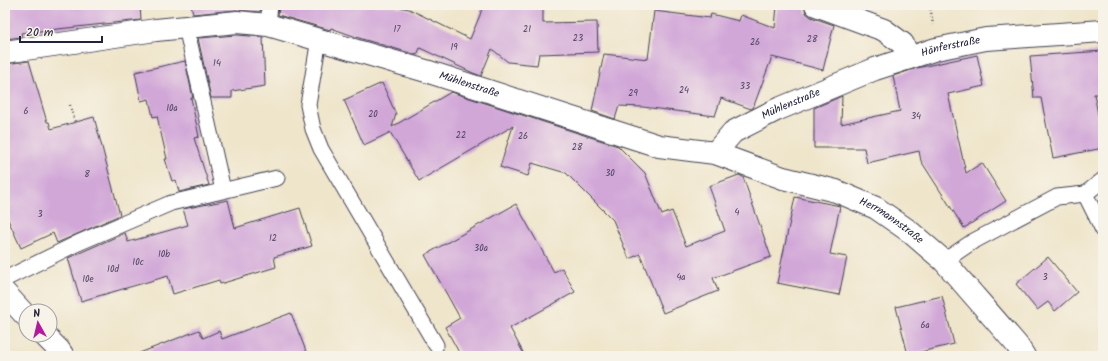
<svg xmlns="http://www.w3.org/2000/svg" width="1108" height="361" viewBox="0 0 1108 361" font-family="Kalam,sans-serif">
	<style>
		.building { fill: #d1a7d8 }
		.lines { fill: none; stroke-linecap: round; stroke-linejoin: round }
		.service-casing { stroke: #413f51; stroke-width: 17 }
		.minor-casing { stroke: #413f51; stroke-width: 24 }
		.path { stroke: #413f51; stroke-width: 2.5; stroke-dasharray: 1 3; stroke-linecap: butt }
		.service { stroke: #fff; stroke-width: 15 }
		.minor { stroke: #fff; stroke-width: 22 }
		.labels { text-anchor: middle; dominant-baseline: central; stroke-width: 3; stroke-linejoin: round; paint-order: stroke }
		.number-label { font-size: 9px; fill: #4e4362 }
		.street-label { font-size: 11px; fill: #22223b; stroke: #f7f3e8 }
	</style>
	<rect width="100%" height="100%" fill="#f7f3e8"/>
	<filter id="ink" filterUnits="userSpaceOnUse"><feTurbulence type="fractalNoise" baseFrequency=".025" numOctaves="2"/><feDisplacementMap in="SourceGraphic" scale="8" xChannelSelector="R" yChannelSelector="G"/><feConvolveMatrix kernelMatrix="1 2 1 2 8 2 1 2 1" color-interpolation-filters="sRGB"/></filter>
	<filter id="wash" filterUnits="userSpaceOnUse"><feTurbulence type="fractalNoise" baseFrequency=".012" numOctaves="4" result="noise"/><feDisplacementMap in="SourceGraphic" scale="16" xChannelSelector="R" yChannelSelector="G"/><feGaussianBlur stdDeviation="0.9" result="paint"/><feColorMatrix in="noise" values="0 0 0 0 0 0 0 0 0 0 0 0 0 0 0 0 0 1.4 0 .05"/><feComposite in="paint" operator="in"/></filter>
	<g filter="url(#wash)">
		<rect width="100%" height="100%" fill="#efe5cb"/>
		<g id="blocks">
			<g class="building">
				<path d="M5 5H140L141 20 21 33 22 37 5 39Z"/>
				<path d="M191 5H261L260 12 236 10 193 14Z"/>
				<path d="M279 5H390L409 9 470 39 480 15 483 5H543V23L597 22 598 52 539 54 537 65 508 62 492 49 481 76 473 73 420 48 417 55 362 39 331 28 330 30 278 15Z"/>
				<path d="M777 5H804L806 13 811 17 834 25 823 70 772 57 753 108 751 109 721 98 715 116 643 107 619 106 615 119 592 111 604 54 648 59 654 11 710 18 711 14 739 21 741 15 775 28Z"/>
				<path d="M237 35 263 37 265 86 232 91V98H211L198 38Z"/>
				<path d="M1103 51V94H1094L1103 139V148L1053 158 1041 98H1034L1030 56Z"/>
				<path d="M977 55 984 86 948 94 966 173 982 163 1006 201 964 228 921 161 919 151 867 163 864 148H814V108L842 96 841 124 900 111 893 76 917 68Z"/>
				<path d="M29 61 47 122H49L51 129 94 117 120 215 57 243 53 233 21 248 5 213V64Z"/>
				<path d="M185 61 193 98H191L199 137 194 138 209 185 179 192 176 180 172 181 165 159H167L157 116 153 117 149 99 141 101 135 72Z"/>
				<path d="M382 83 396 114 392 127 451 92 618 146 645 173 662 215 672 211 686 246 725 231 709 186 739 175 743 177 771 257 713 278 718 291 663 313 640 254 629 259 613 220 566 173 532 163 528 176 500 167 513 126 419 181 390 132 389 133 364 145 344 100Z"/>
				<path d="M795 197 840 206 830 254 847 257 839 295 777 283Z"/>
				<path d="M228 200 235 228 300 208 312 246 274 257 276 267 220 284 219 280 173 294 168 276 81 301 68 258 125 233 128 242 188 225 183 209Z"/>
				<path d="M516 204 554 272 562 268 575 292 510 328 525 356H461L445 327 460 318 425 255Z"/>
				<path d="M1048 257 1077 292 1055 311 1048 302 1037 310 1016 284Z"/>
				<path d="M942 296 954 344 908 355 896 307Z"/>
				<path d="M291 313 308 356H137V354L199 330 203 338 219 331 222 339Z"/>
			</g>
		</g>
	</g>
	<g filter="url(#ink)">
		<use href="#blocks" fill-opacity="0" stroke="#413f51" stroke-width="1"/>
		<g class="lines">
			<g class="service-casing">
				<g id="service">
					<path d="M268 25 270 5"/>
					<path d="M186 27 223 190"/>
					<path d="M319 39 308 105 313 129 321 149 436 345"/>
					<path d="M1085 194 1103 230"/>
					<path d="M944 261 972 242 1057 197 1085 194 1103 180"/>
					<path d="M5 279 78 243 171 203 277 178"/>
				</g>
			</g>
			<g class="minor-casing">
				<g id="minor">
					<path d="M816 5 884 30 903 44 909 58"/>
					<path id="s1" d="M5 52 156 30 237 22 268 25 426 71 659 146 715 153 783 178 836 191 876 208 909 231 944 261 1017 345 1024 356"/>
					<path id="s2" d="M715 153 733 132 776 110 875 69 909 58 936 49 986 39 1103 31"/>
					<path d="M5 293 26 316"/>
					<path d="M44 335 59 350 63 356"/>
				</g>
			</g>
			<g class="path">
				<path d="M930 5 933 25"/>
				<path d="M70 105 75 122"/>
			</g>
			<use href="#service" class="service"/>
			<use href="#minor" class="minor"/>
		</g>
	</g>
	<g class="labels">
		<g class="number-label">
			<text x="397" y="29">17</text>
			<text x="527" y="29">21</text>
			<text x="578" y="38">23</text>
			<text x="812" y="39">28</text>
			<text x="755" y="42">26</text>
			<text x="454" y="47">19</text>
			<text x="217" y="63">14</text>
			<text x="745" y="86">33</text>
			<text x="684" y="90">24</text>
			<text x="633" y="93">29</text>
			<text x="172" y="108">10a</text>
			<text x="26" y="111">6</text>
			<text x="373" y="114">20</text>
			<text x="916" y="116">34</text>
			<text x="461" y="135">22</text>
			<text x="523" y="136">26</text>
			<text x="577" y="147">28</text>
			<text x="610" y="173">30</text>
			<text x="87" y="174">8</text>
			<text x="737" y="212">4</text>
			<text x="40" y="214">3</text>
			<text x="273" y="238">12</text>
			<text x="481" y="248">30a</text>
			<text x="164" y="254">10b</text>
			<text x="138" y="262">10c</text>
			<text x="113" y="269">10d</text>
			<text x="681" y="277">4a</text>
			<text x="1045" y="277">3</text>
			<text x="88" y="279">10e</text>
			<text x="925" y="325">6a</text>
		</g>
		<g class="street-label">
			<text stroke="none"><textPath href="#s2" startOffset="262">Hänferstraße</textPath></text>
			<text stroke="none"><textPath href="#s1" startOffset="475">Mühlenstraße</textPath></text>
			<text stroke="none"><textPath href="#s2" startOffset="92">Mühlenstraße</textPath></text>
			<text stroke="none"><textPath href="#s1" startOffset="921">Herrmannstraße</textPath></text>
		</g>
	</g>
	<rect width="1108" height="361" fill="none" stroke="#f7f3e8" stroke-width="20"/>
	<g transform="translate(38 323) rotate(352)"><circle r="19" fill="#f7f3e8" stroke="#a29fa3"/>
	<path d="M0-3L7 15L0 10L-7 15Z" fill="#b5179e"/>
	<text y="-6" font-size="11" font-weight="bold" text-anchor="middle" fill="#22223b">N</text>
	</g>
	<path d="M20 36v6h82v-6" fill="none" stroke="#22223b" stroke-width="2"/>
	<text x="26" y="36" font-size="12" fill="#22223b" stroke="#f7f3e8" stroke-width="3" paint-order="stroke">20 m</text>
</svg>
